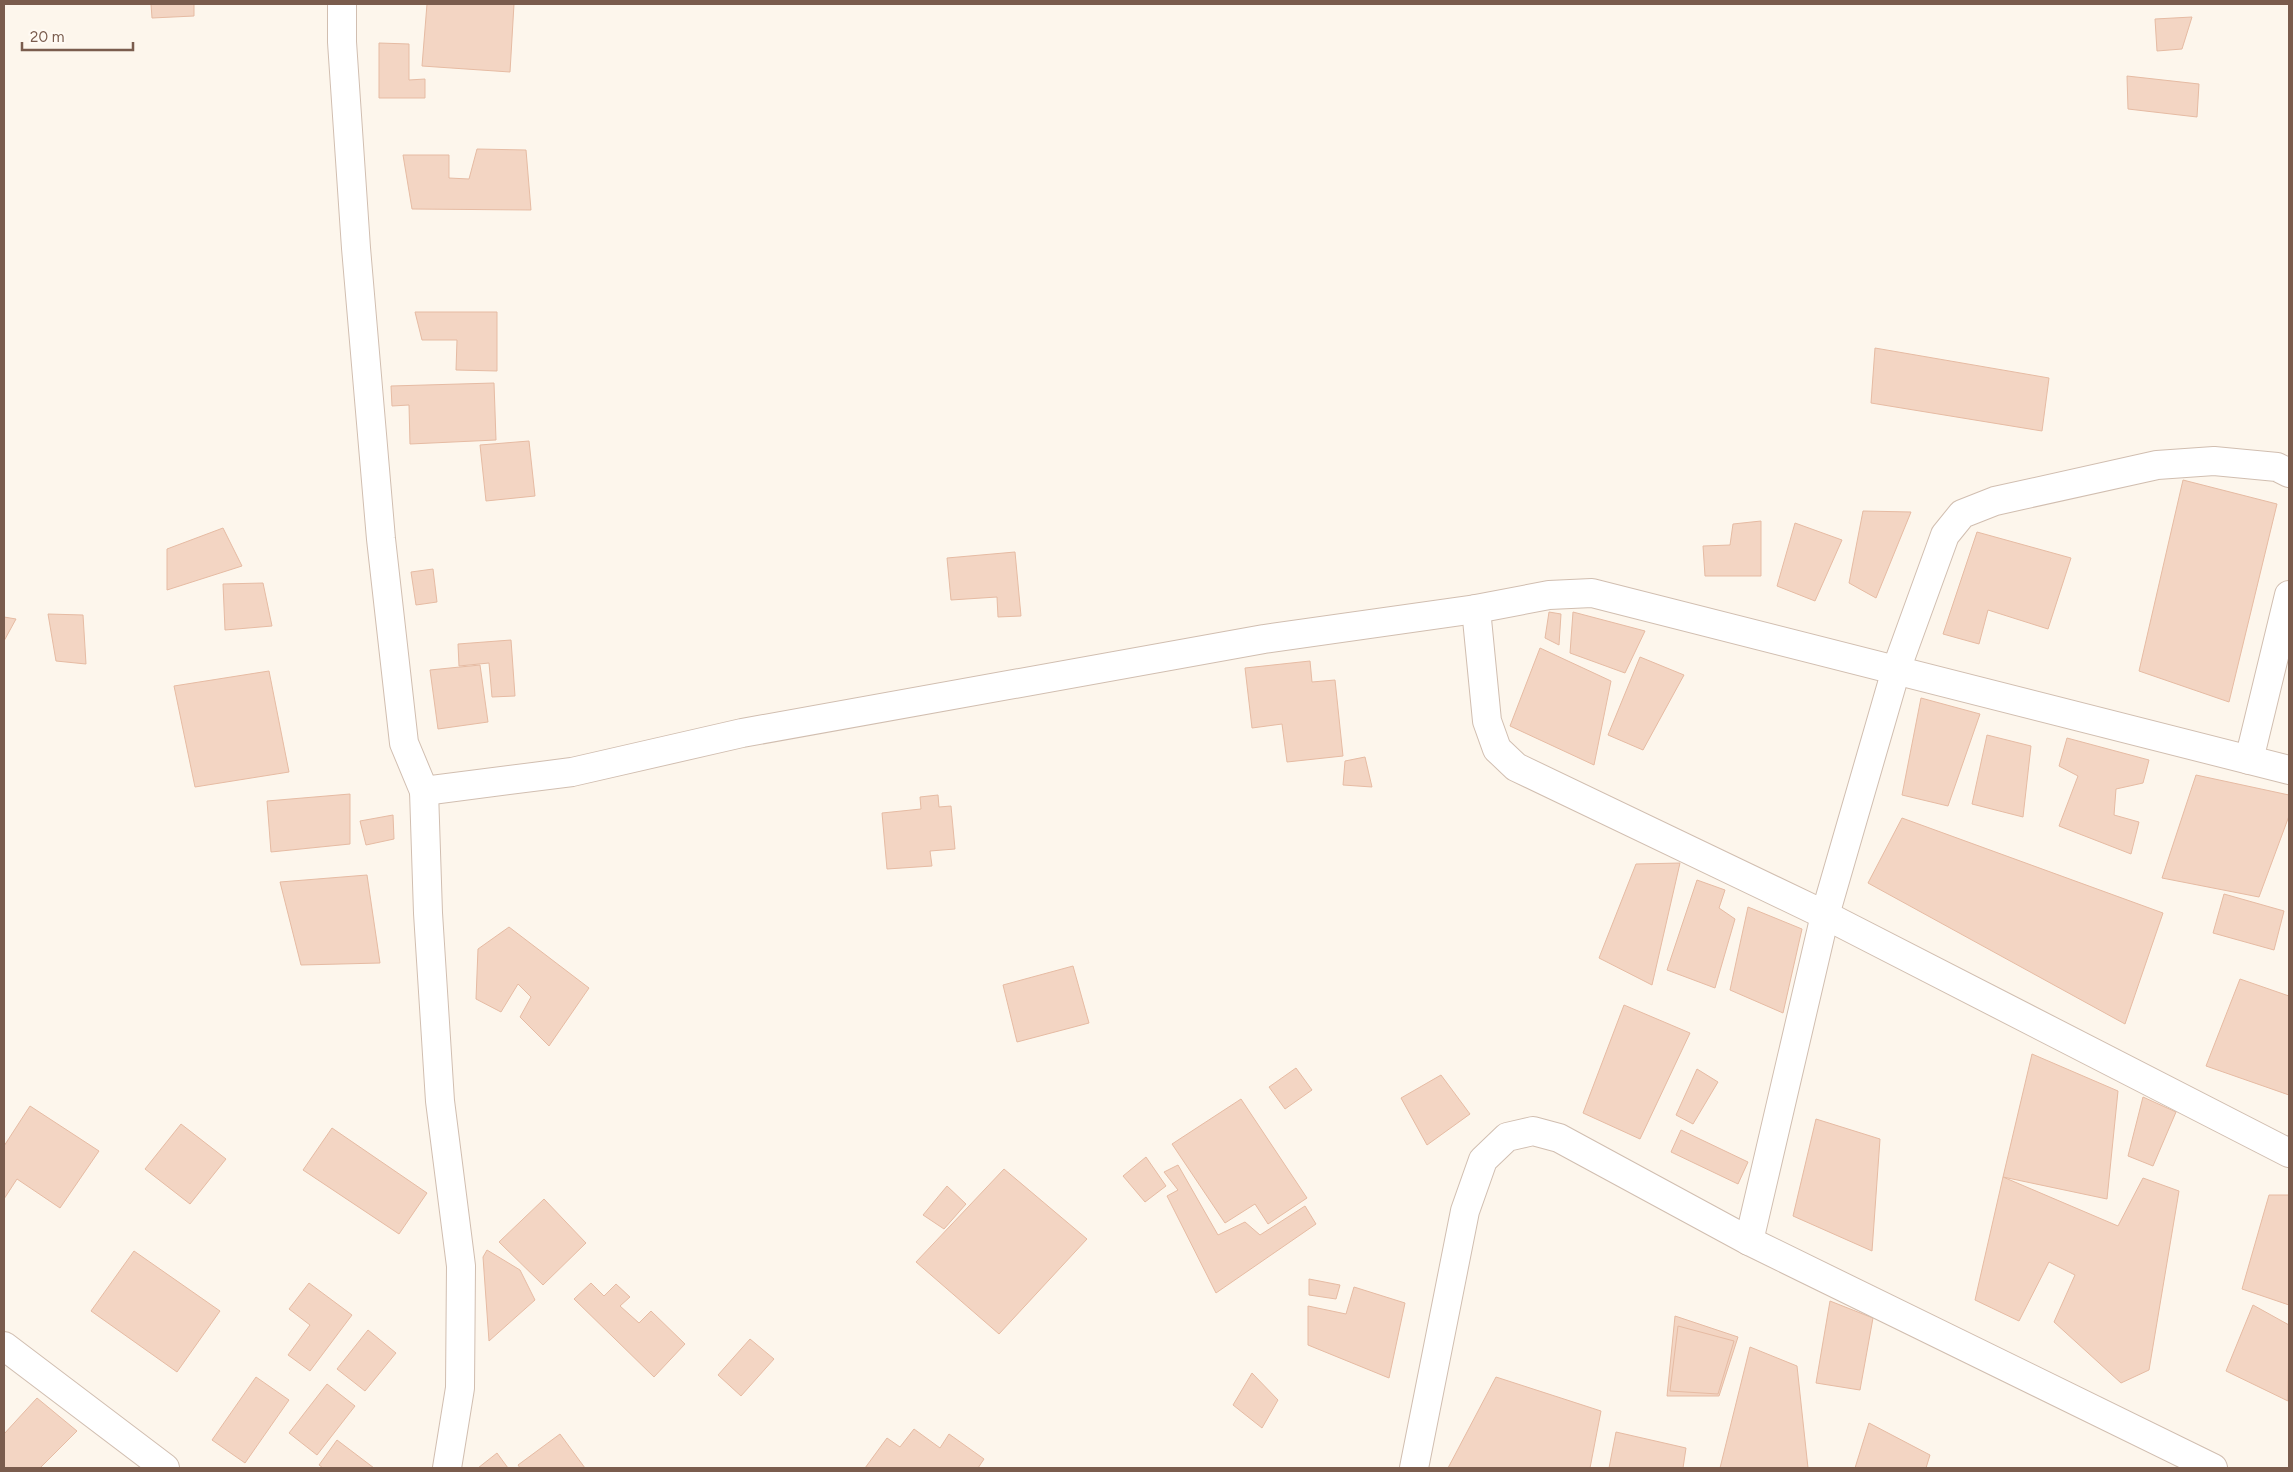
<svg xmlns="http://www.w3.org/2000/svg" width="2293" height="1472" viewBox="0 0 2293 1472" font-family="Figtree,sans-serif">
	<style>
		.building { fill: #f3d5c3; stroke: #e6bba3 }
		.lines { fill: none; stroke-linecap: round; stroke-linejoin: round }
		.minor-casing { stroke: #d1beb0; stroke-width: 30 }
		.minor { stroke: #fff; stroke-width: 28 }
	</style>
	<rect width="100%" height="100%" fill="#fdf6ec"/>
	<g class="building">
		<path d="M151 4H194V16L152 18Z"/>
		<path d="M427 4H514L510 72 422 66Z"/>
		<path d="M2192 17 2182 49 2157 51 2155 19Z"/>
		<path d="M379 43 409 44V80L425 79V98H379Z"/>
		<path d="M2127 76 2199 84 2197 117 2128 109Z"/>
		<path d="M477 149 526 150 531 210 412 209 403 155H449V178L469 179Z"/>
		<path d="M415 312H497V371L456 370 457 340H422Z"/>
		<path d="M1875 348 2049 378 2042 431 1871 403Z"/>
		<path d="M494 383 496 440 410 444 409 405 392 406 391 386Z"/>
		<path d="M529 441 535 496 486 501 480 445Z"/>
		<path d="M2183 480 2277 504 2229 702 2139 671Z"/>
		<path d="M1863 511 1911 512 1876 598 1849 583Z"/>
		<path d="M1761 521V576H1705L1703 546 1730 545 1733 524Z"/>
		<path d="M1795 523 1842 540 1815 601 1777 586Z"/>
		<path d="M223 528 242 566 167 590V549Z"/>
		<path d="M1977 532 2071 558 2048 629 1988 610 1979 644 1943 634Z"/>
		<path d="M1015 552 1021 616 998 617 997 597 951 600 947 558Z"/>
		<path d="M433 569 437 602 416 605 411 572Z"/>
		<path d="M263 583 272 626 225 630 223 584Z"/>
		<path d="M1549 612 1561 614 1559 645 1545 638Z"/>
		<path d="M1573 612 1645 631 1625 673 1570 653Z"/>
		<path d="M48 614 83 615 86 664 56 661Z"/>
		<path d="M4 617 16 619 4 641Z"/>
		<path d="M511 640 515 696 492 697 489 663 459 666 458 644Z"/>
		<path d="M1540 648 1611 681 1594 765 1510 726Z"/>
		<path d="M1640 657 1684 675 1643 750 1608 735Z"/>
		<path d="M1310 661 1312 682 1335 680 1343 756 1287 762 1282 724 1252 728 1245 668Z"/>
		<path d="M480 665 488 722 438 729 430 670Z"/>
		<path d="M269 671 289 772 195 787 174 686Z"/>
		<path d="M1921 698 1980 714 1948 806 1902 795Z"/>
		<path d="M1987 735 2031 746 2023 817 1972 804Z"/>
		<path d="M2067 738 2149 760 2143 783 2116 789 2114 815 2139 822 2131 854 2059 826 2078 776 2059 766Z"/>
		<path d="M1365 757 1372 787 1343 785 1345 761Z"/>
		<path d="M2196 775 2289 795V816L2259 897 2162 878Z"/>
		<path d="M350 794V844L271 852 267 801Z"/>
		<path d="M938 795 939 807 951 806 955 849 930 851 932 866 887 869 882 813 921 809 920 797Z"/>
		<path d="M393 815 394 839 366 845 360 821Z"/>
		<path d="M1902 818 2163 913 2125 1024 1868 883Z"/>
		<path d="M1680 863 1652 985 1599 958 1636 864Z"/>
		<path d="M367 875 380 963 301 965 280 882Z"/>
		<path d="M1697 880 1725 890 1719 908 1735 919 1715 988 1667 970Z"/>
		<path d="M2224 894 2284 911 2274 950 2213 933Z"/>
		<path d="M1748 907 1802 929 1783 1013 1730 990Z"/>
		<path d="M509 927 589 988 549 1046 520 1017 531 997 518 984 501 1012 476 999 478 949Z"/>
		<path d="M1073 966 1089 1023 1017 1042 1003 985Z"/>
		<path d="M2240 979 2289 996V1095L2206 1066Z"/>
		<path d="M1624 1005 1690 1033 1640 1139 1583 1113Z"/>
		<path d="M2032 1054 2118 1091 2107 1199 2003 1177Z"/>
		<path d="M1296 1068 1312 1090 1285 1109 1269 1087Z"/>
		<path d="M1697 1069 1718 1082 1693 1124 1676 1115Z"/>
		<path d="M1441 1075 1470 1114 1427 1145 1401 1098Z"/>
		<path d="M2143 1097 2176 1112 2153 1166 2128 1156Z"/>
		<path d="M1241 1099 1307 1198 1268 1224 1255 1204 1225 1223 1172 1144Z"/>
		<path d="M30 1106 99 1151 60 1208 17 1179 4 1199V1146Z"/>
		<path d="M1816 1119 1880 1139 1872 1251 1793 1216Z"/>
		<path d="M181 1124 226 1159 190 1204 145 1169Z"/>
		<path d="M332 1128 427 1193 399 1234 303 1170Z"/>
		<path d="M1681 1130 1748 1162 1738 1184 1671 1152Z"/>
		<path d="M1146 1157 1166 1186 1145 1202 1123 1176Z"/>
		<path d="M1178 1165 1218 1235 1245 1222 1260 1235 1305 1206 1316 1224 1216 1293 1167 1196 1178 1190 1164 1172Z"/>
		<path d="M1004 1169 1087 1239 999 1334 916 1262Z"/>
		<path d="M2003 1177 2118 1226 2143 1178 2179 1191 2149 1370 2121 1383 2054 1322 2075 1275 2049 1262 2019 1321 1975 1300Z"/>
		<path d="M947 1186 966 1204 944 1229 923 1215Z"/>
		<path d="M2269 1195H2289V1305L2242 1289Z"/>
		<path d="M544 1199 586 1243 543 1285 499 1242Z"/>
		<path d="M487 1250 520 1270 535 1300 489 1341 483 1257Z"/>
		<path d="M134 1251 220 1311 177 1372 91 1311Z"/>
		<path d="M1309 1279 1340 1285 1336 1299 1309 1295Z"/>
		<path d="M309 1283 352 1315 310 1371 288 1355 310 1325 289 1309Z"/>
		<path d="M591 1283 604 1296 616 1284 630 1297 620 1306 639 1323 651 1311 685 1344 654 1377 574 1299Z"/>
		<path d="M1354 1287 1405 1303 1389 1378 1308 1345V1306L1346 1314Z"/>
		<path d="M1830 1301 1873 1318 1860 1390 1816 1383Z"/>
		<path d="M2253 1305 2289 1325 2288 1401 2226 1371Z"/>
		<path d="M1675 1316 1738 1337 1719 1396H1667Z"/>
		<path d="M1678 1326 1734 1341 1718 1394 1670 1391Z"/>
		<path d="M368 1330 396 1353 365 1391 337 1369Z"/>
		<path d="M750 1339 774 1359 741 1396 718 1375Z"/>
		<path d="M1750 1347 1797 1366 1808 1468H1720Z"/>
		<path d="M1252 1373 1278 1400 1262 1428 1233 1405Z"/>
		<path d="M256 1377 289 1400 245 1463 212 1440Z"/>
		<path d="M1496 1377 1601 1411 1590 1468H1448Z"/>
		<path d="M327 1384 355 1406 317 1455 289 1433Z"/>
		<path d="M37 1398 77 1431 40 1468H4V1434Z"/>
		<path d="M1869 1423 1930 1455 1926 1468H1855Z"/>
		<path d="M914 1429 940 1448 949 1434 984 1459 978 1468H865L887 1438 900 1447Z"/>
		<path d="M1616 1432 1686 1448 1683 1468H1609Z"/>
		<path d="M560 1434 585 1468H520L518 1465Z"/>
		<path d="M337 1440 374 1468H323L319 1465Z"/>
		<path d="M497 1453 508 1468H478Z"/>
	</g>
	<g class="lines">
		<g class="minor-casing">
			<g id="minor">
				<path d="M342 4V42L356 248 381 539 404 743 424 791 572 772 742 733 1264 639 1476 609 1549 595 1592 593 2289 770"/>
				<path d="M1476 609 1487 721 1497 749 1516 767 1825 915 2289 1153"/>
				<path d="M2249 760 2289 595"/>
				<path d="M424 791 428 913 440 1101 461 1266 460 1388 447 1468"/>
				<path d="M1749 1241 1825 915 1896 670 1945 535 1962 514 1995 501 2157 465 2214 461 2277 467 2289 473"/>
				<path d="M4 1346 165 1468"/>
				<path d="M1414 1468 1465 1211 1483 1160 1507 1137 1533 1131 1559 1138 1749 1241 2213 1468"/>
			</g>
		</g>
		<use href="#minor" class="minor"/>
	</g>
	<rect width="2293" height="1472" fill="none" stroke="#7a5c4d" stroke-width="10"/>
	<path d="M22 42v8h111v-8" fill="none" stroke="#7a5c4d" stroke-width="2.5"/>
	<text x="30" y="42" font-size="15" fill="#7a5c4d" stroke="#fffaf3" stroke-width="4" paint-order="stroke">20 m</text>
</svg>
